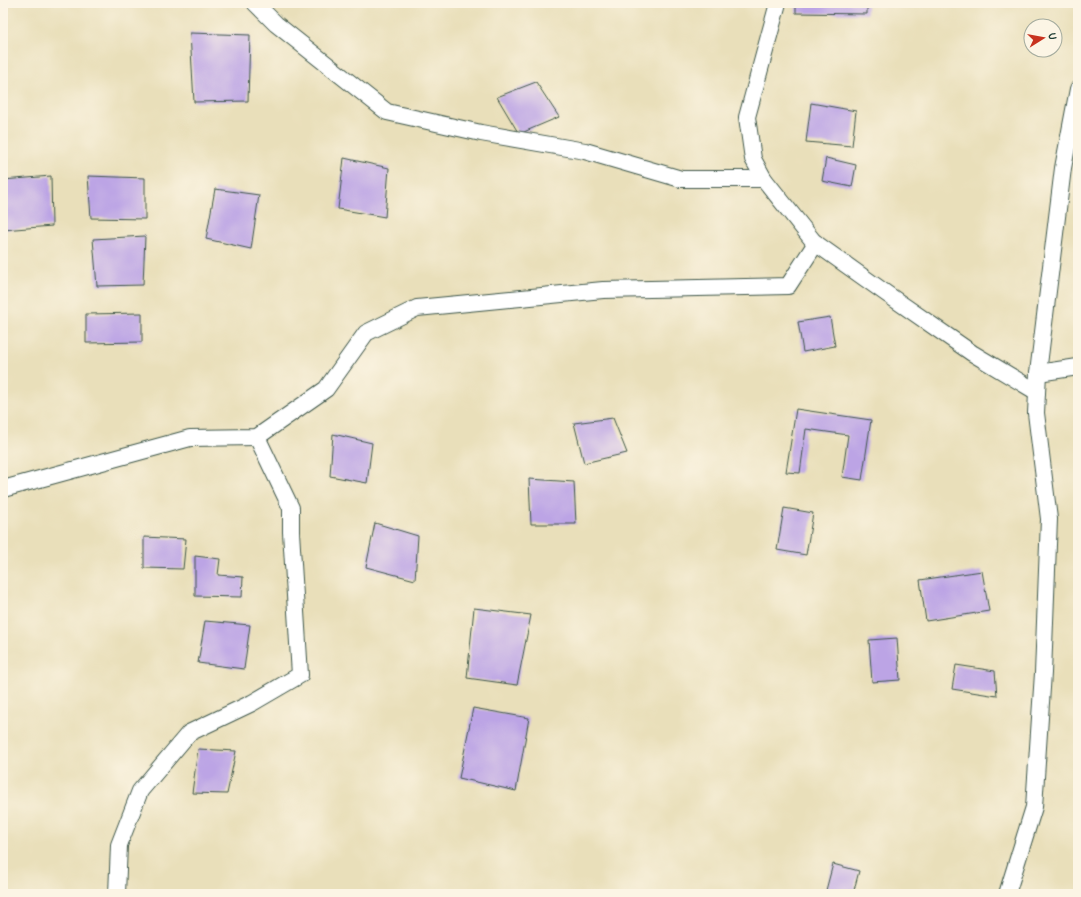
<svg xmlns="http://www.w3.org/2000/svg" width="1081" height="897" viewBox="0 0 1081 897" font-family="'Patrick Hand',sans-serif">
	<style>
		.building { fill: #bca4e5 }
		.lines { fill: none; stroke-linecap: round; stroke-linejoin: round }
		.street-casing { stroke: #3d5548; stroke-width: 18 }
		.street { stroke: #fff; stroke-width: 16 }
	</style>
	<rect width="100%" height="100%" fill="#fcf5e5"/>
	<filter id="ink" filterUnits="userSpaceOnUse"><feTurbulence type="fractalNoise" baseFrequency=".025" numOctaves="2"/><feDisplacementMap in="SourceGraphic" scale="8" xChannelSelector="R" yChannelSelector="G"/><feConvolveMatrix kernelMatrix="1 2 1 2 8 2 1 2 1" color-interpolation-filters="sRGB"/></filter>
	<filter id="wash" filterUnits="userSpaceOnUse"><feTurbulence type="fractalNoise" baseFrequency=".012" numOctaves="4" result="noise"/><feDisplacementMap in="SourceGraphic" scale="16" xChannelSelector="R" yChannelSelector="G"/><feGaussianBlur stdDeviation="0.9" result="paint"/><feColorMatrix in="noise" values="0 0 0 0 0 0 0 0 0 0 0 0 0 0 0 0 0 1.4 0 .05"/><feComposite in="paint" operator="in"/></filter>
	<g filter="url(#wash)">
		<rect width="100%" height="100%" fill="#e9dfba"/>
		<g id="blocks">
			<g class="building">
				<path d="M796 3H867V14L796 13Z"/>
				<path d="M190 33 250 35 248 101 194 102Z"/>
				<path d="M536 82 559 117 519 134 497 97Z"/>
				<path d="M811 103 856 111 852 146 806 142Z"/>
				<path d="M344 158 389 168 385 217 338 209Z"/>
				<path d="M826 158 856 165 852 187 822 181Z"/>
				<path d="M51 176 52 226 3 230V180Z"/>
				<path d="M88 176 145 178V219L91 218Z"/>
				<path d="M215 189 259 195 251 249 206 239Z"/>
				<path d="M145 236 143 285 97 286 93 239Z"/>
				<path d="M142 313V342L86 343V314Z"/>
				<path d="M830 317 835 346 803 352 798 322Z"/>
				<path d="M796 409 871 420 862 480 842 477 848 435 806 429 800 473 786 472Z"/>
				<path d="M613 418 627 453 584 463 574 423Z"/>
				<path d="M333 434 372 443 367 483 330 476Z"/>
				<path d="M529 479 574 482 576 524H531Z"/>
				<path d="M784 508 813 513 806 555 777 550Z"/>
				<path d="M375 523 418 536 415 580 366 567Z"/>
				<path d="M144 537 186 539 183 569 144 568Z"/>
				<path d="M195 556 220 559 218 575 243 577 242 597 195 596Z"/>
				<path d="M982 571 989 611 926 621 920 580Z"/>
				<path d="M474 608 531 615 517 685 467 678Z"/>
				<path d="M205 621 250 625 244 669 198 663Z"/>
				<path d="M897 638 900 680 872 682 869 640Z"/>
				<path d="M956 665 995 671 997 696 952 689Z"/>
				<path d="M473 708 529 718 516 791 459 778Z"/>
				<path d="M198 749 236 751 227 794 192 793Z"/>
				<path d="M833 864 859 871 853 894H825Z"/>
			</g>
		</g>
	</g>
	<g filter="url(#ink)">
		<use href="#blocks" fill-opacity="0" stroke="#3d5548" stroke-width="1"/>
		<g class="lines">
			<g class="street-casing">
				<g id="street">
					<path d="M255 3 276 24 387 112 481 133 585 151 681 179H764"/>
					<path d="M778 3 747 117 753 159 764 179 814 242 887 294 972 353 1037 392"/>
					<path d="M1038 373 1078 367"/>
					<path d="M3 489 190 438 257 437 326 389 366 333 417 308 603 290 788 286 816 243"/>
					<path d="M117 894 119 845 140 791 189 733 252 703 300 675 291 532V508L257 437"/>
					<path d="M1007 894 1034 807 1043 673 1049 519 1036 413 1038 373 1063 168 1078 89"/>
				</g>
			</g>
			<use href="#street" class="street"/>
		</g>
	</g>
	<rect width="1081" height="897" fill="none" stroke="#fcf5e5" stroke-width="16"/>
	<g transform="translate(1043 38) rotate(79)"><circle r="19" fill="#fcf5e5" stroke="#a4ab9e"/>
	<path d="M0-3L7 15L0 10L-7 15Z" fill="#c8321e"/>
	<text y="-6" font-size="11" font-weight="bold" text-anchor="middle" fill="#1f3d34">U</text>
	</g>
</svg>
